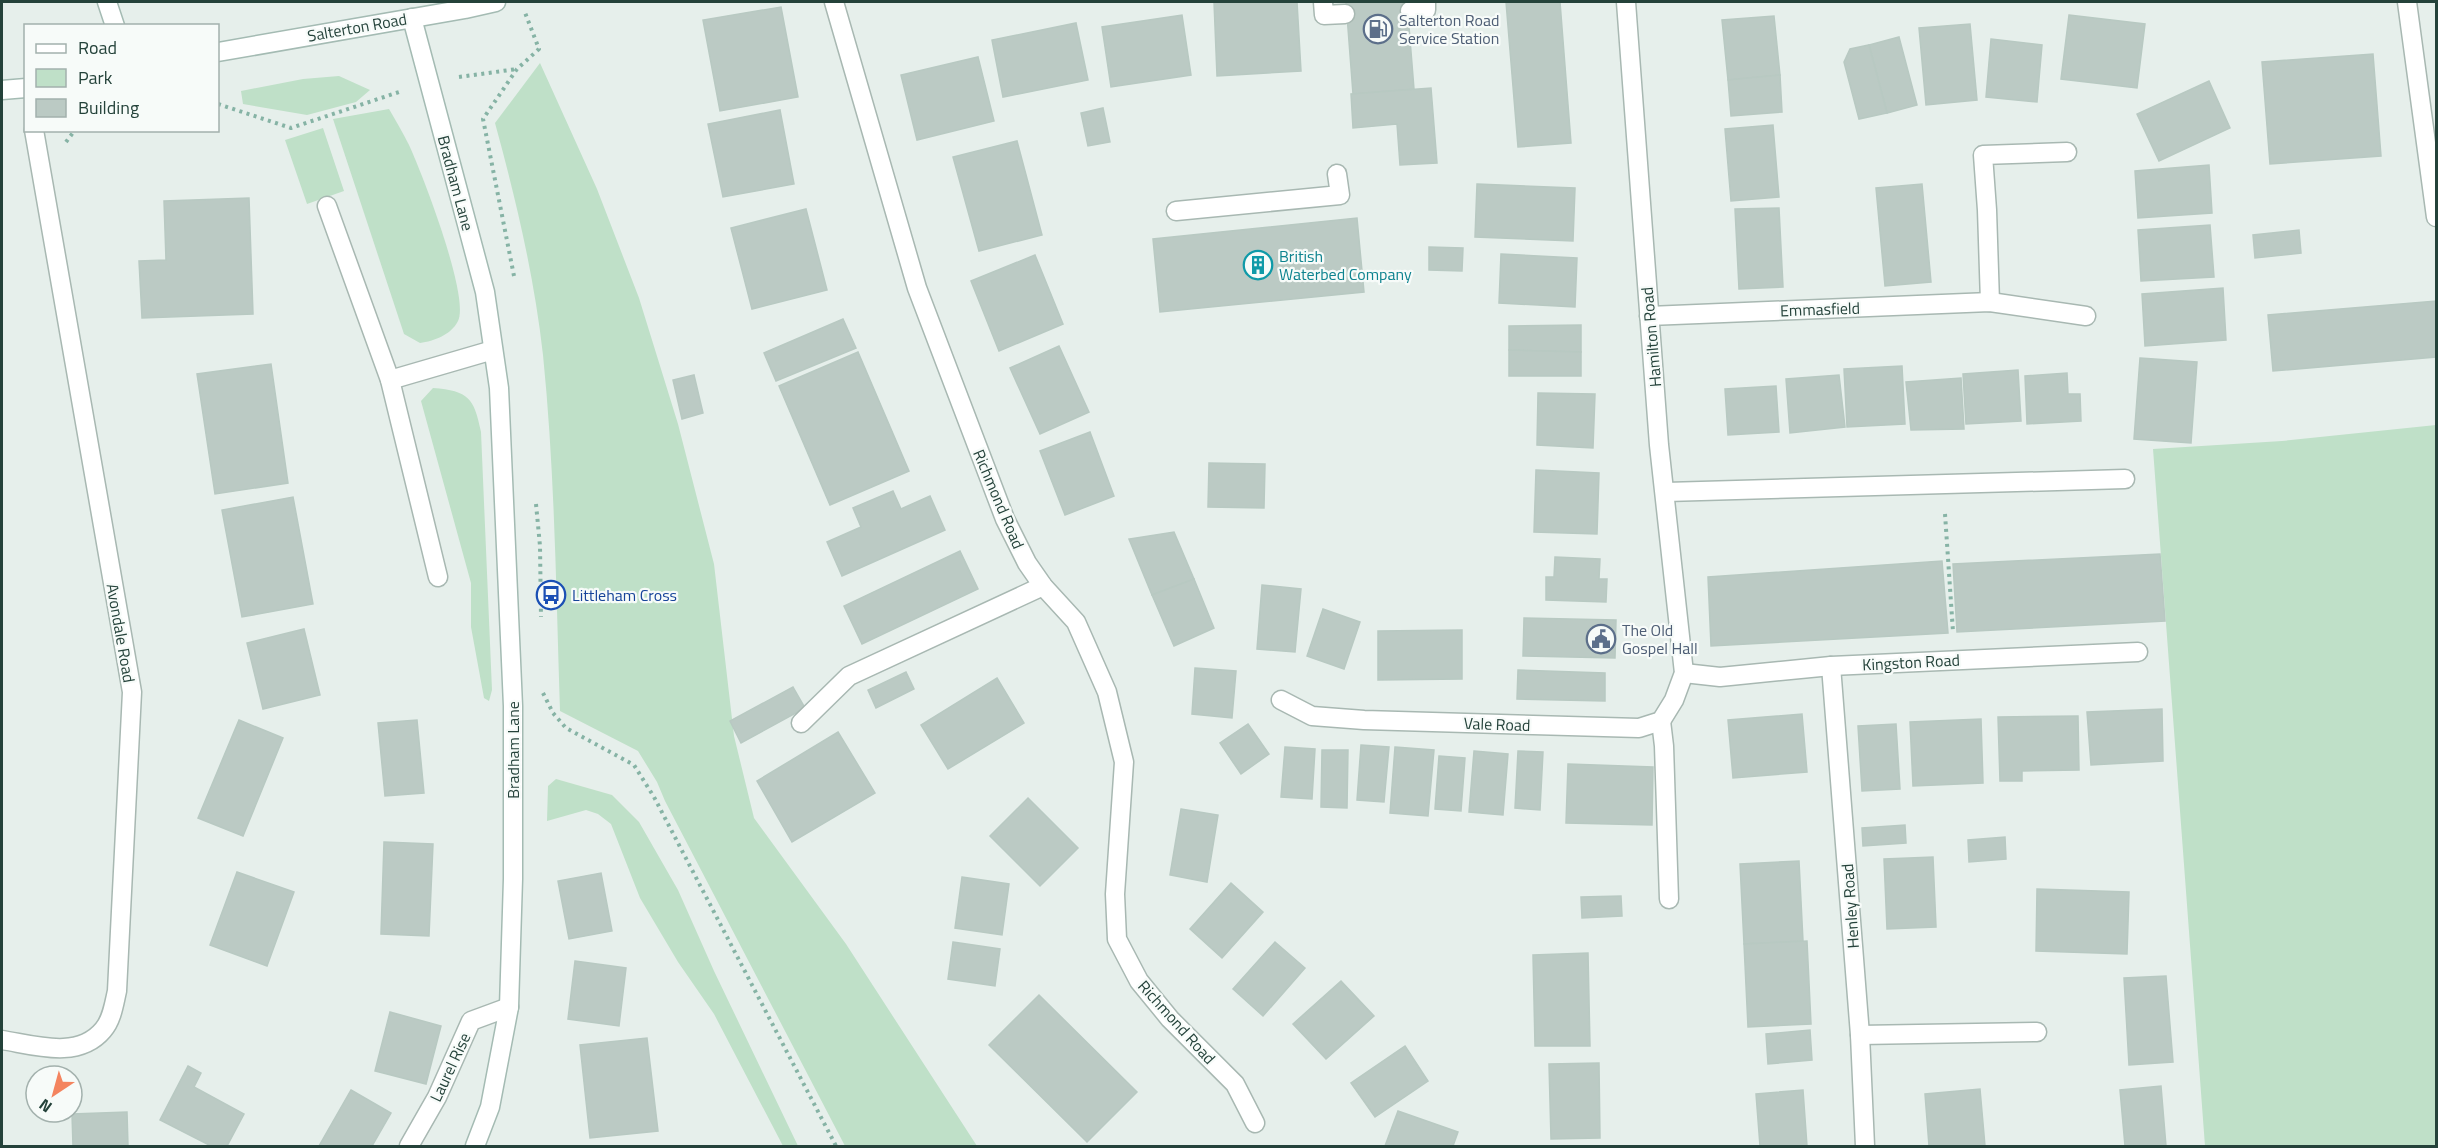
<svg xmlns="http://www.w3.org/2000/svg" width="2438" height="1148" viewBox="0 0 2438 1148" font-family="'Titillium Web',sans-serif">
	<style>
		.green { fill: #bfe0c8 }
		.building { fill: #bbcac4; stroke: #b8c9c2; stroke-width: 1.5 }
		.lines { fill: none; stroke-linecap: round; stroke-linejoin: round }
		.lane-casing { stroke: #a8b8b2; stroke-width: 21 }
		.street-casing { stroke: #a8b8b2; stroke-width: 21 }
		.secondary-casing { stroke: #a4bbb3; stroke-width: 21 }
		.path { stroke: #86b3a5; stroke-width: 4; stroke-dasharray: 3 4.5; stroke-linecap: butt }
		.lane { stroke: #fff; stroke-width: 18 }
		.street { stroke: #fff; stroke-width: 18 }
		.secondary { stroke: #fff; stroke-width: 18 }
		.labels { text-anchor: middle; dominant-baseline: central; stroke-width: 4.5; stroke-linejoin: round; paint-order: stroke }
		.service-label { font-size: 16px; fill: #4e5e75; stroke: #f7fbf9; text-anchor: start }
		.street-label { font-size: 16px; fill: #24423a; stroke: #f7fbf9 }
		.culture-label { font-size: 16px; fill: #0d838f; stroke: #f7fbf9; text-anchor: start }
		.transit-label { font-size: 16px; fill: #164399; stroke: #f7fbf9; text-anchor: start }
	</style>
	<rect width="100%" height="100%" fill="#e6efeb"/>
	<g class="green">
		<path d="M540 63 597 189 639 298 678 424 714 564 734 736 754 818 846 944 977 1146H845L665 801 657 782 638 751 560 711C556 592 555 473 543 355 534 275 516 200 495 123Z"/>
		<path d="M339 76 370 90 356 102 307 115 243 104 241 91 303 79Z"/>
		<path d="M389 109C396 121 403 133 409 145 422 173 470 297 458 321 451 335 434 341 420 343L404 334 333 119Z"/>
		<path d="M323 128 344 191 307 204 285 140Z"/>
		<path d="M433 388C469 391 474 398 481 432L492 690 489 701 484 698 471 627V583L421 401Z"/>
		<path d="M2436 425V1146H2205L2153 449 2282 441Z"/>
		<path d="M556 779 612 795 639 822 678 890 714 971 798 1146H783L714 1014 678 962 640 898 611 824 598 814 586 810 547 821 548 786Z"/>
	</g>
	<g class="building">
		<path d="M1214 2H1297L1301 71 1217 76Z"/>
		<path d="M1346 2H1407L1414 89 1353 94Z"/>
		<path d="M1506 2H1560L1571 143 1518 147Z"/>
		<path d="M781 7 798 97 720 111 703 20Z"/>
		<path d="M1182 15 1191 75 1111 87 1102 27Z"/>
		<path d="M2069 15 2145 24 2137 88 2061 79Z"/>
		<path d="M1774 16 1780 75 1728 80 1722 20Z"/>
		<path d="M1076 23 1088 80 1003 97 992 40Z"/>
		<path d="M1970 24 1977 100 1926 105 1919 28Z"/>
		<path d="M1899 37 1917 105 1887 113 1869 45Z"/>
		<path d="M1991 39 2042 45 2037 102 1986 97Z"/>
		<path d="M1869 45 1887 113 1859 119 1844 62 1850 49Z"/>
		<path d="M2373 54 2381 156 2270 164 2262 62Z"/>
		<path d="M978 57 994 121 917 140 901 75Z"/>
		<path d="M1780 75 1782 112 1731 116 1728 80Z"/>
		<path d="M2209 81 2230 128 2159 161 2137 114Z"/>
		<path d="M1431 88 1437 163 1400 165 1397 124 1353 128 1351 94Z"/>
		<path d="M1103 108 1110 142 1088 146 1081 113Z"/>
		<path d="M780 110 794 184 723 197 708 124Z"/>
		<path d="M1773 125 1779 197 1731 201 1725 129Z"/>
		<path d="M1017 141 1042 235 979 251 953 157Z"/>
		<path d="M2209 165 2212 213 2138 218 2135 171Z"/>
		<path d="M1477 184 1575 188 1573 241 1475 237Z"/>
		<path d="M1922 184 1931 282 1885 286 1876 188Z"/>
		<path d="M249 198 253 314 142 318 139 261 166 260 164 201Z"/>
		<path d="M1779 208 1783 287 1739 289 1735 209Z"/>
		<path d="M806 209 827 290 752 309 731 228Z"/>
		<path d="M1357 218 1364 292 1160 312 1153 239Z"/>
		<path d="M2210 225 2214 277 2141 281 2138 230Z"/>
		<path d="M2299 230 2301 253 2255 258 2253 235Z"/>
		<path d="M1429 247 1463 248 1462 271 1429 270Z"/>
		<path d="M1501 254 1577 258 1575 307 1499 303Z"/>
		<path d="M1035 255 1063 324 999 351 971 281Z"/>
		<path d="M2223 288 2226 340 2145 346 2142 294Z"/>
		<path d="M2436 301V357L2273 371 2268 315Z"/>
		<path d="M843 319 856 348 776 381 764 353Z"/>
		<path d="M1581 325V352L1509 350V326Z"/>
		<path d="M1059 346 1089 412 1040 434 1010 368Z"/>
		<path d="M1509 350 1581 352V376H1509Z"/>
		<path d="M858 352 909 471 830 505 779 386Z"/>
		<path d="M2140 358 2197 362 2191 443 2134 439Z"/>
		<path d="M271 364 288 483 215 494 197 374Z"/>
		<path d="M1902 366 1905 424 1847 427 1844 369Z"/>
		<path d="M2018 370 2021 421 1966 424 1963 374Z"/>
		<path d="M2067 373 2068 394H2080L2081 421 2027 424 2025 376Z"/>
		<path d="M694 375 703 413 682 419 673 380Z"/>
		<path d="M1839 375 1845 427 1790 433 1786 379Z"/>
		<path d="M1961 378 1964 429 1911 430 1906 382Z"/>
		<path d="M1776 386 1779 432 1728 435 1725 389Z"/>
		<path d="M1538 393 1595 394 1593 448 1537 445Z"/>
		<path d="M1090 432 1114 496 1065 515 1040 451Z"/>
		<path d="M1209 463 1265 464 1264 508 1208 507Z"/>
		<path d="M1536 470 1599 473 1597 534 1534 532Z"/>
		<path d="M893 491 901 509 930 496 945 530 842 576 827 542 861 527 853 508Z"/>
		<path d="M293 497 313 604 242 617 222 510Z"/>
		<path d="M1174 532 1194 579 1152 595 1129 539Z"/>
		<path d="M960 551 978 589 862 644 844 606Z"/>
		<path d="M2160 554 2165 621 1957 632 1953 564Z"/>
		<path d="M1555 557 1600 559 1599 579H1607L1606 602 1546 600V577H1554Z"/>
		<path d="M1942 561 1948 633 1711 646 1708 577Z"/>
		<path d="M1194 579 1214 628 1174 646 1152 595Z"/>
		<path d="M1262 585 1301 589 1295 652 1257 649Z"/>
		<path d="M1323 609 1360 622 1344 669 1307 656Z"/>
		<path d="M1524 618 1616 620 1615 658 1523 656Z"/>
		<path d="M304 629 320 695 263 709 247 643Z"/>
		<path d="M1462 630V679L1378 680V631Z"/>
		<path d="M1195 668 1236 671 1232 718 1192 714Z"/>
		<path d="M1518 670 1605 673V701L1517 699Z"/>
		<path d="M906 672 914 689 876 708 868 690Z"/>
		<path d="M997 678 1024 723 948 769 921 725Z"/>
		<path d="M793 687 805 708 741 743 730 721Z"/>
		<path d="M2162 709 2163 761 2091 765 2087 712Z"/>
		<path d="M1802 714 1807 772 1733 778 1728 720Z"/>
		<path d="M2078 716 2079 770 2022 771V781H2000L1998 717Z"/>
		<path d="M1981 719 1983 783 1913 786 1910 722Z"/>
		<path d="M239 720 283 738 243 836 198 818Z"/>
		<path d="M417 720 424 793 385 796 378 723Z"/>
		<path d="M1248 724 1269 754 1241 774 1220 743Z"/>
		<path d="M1896 724 1900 789 1862 791 1858 726Z"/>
		<path d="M838 732 875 793 792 842 757 781Z"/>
		<path d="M1361 745 1389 747 1384 802 1357 800Z"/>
		<path d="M1285 747 1315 749 1312 799 1281 797Z"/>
		<path d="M1395 747 1434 750 1428 816 1390 813Z"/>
		<path d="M1322 750H1348L1347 808 1321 807Z"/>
		<path d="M1474 751 1508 754 1503 815 1469 812Z"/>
		<path d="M1518 751 1543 752 1540 810 1515 808Z"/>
		<path d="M1439 756 1465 758 1461 811 1435 809Z"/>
		<path d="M1568 764 1653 767 1652 825 1566 823Z"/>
		<path d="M1028 798 1078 848 1040 886 990 836Z"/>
		<path d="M1181 809 1218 815 1207 882 1170 875Z"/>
		<path d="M1905 825 1906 843 1863 846 1862 828Z"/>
		<path d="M2005 837 2006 859 1969 862 1968 840Z"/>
		<path d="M384 842 433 844 429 936 381 934Z"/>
		<path d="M1933 857 1936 927 1887 929 1884 859Z"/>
		<path d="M1799 861 1803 941 1744 944 1740 864Z"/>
		<path d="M237 872 294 892 267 966 210 945Z"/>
		<path d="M601 873 612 931 569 939 558 881Z"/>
		<path d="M962 877 1009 884 1002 935 955 928Z"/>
		<path d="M1231 883 1263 912 1222 958 1190 929Z"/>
		<path d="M2037 889 2129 892 2127 954 2036 951Z"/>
		<path d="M1621 896 1622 916 1582 918 1581 897Z"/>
		<path d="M1807 941 1811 1024 1748 1027 1744 944Z"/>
		<path d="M953 942 1000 949 995 986 948 979Z"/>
		<path d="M1275 942 1305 968 1263 1016 1233 989Z"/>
		<path d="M1588 953 1590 1046H1535L1533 955Z"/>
		<path d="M575 961 626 968 619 1026 568 1019Z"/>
		<path d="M2166 976 2173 1062 2129 1065 2124 978Z"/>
		<path d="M1341 981 1374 1016 1326 1059 1293 1024Z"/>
		<path d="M1039 995 1137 1092 1087 1142 989 1045Z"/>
		<path d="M390 1012 441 1026 426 1084 375 1071Z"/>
		<path d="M1810 1030 1812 1060 1768 1064 1766 1034Z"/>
		<path d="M647 1038 658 1131 590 1138 580 1045Z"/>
		<path d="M1405 1046 1428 1081 1375 1117 1351 1083Z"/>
		<path d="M1599 1063 1600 1138 1551 1139 1549 1064Z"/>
		<path d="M188 1066 201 1073 194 1087 244 1114 227 1146H211L160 1120Z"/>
		<path d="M2161 1086 2166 1146H2125L2120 1090Z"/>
		<path d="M1980 1089 1985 1146H1929L1925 1094Z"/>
		<path d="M351 1090 391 1113 372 1146H319Z"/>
		<path d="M1803 1090 1807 1146H1760L1756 1094Z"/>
		<path d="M1398 1111 1458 1132 1453 1146H1385Z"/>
		<path d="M127 1112 128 1146H73L72 1114Z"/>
	</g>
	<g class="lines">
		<g class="lane-casing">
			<g id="lane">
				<path d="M1323 2 1324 15 1345 14"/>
				<path d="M1410 11 1426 10V2"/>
				<path d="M1176 211 1340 195 1337 174"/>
				<path d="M1666 492 2125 479"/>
				<path d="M1661 721 1664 746 1669 899"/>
				<path d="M801 723 849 676 1043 586"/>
				<path d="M409 1146 437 1097 471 1021 509 1007"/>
			</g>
		</g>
		<g class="street-casing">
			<g id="street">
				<path d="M834 2 917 288 1005 519 1027 563 1043 586 1076 622 1107 692 1124 762 1115 894 1117 939 1139 981 1170 1019 1235 1084 1255 1123"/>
				<path d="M2407 2 2436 217"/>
				<path d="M327 206 390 380 438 577"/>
				<path d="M1990 302 1987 210 1983 155 2067 152"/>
				<path d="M1649 316 1990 302 2086 316"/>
				<path d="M390 380 493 350"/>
				<path d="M1831 666 1860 1035 1865 1146"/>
				<path d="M1684 673 1720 677 1831 666 2138 652"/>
				<path d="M1281 700 1312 716 1364 720 1639 728 1661 721 1674 700 1684 673 1659 445 1626 2"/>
				<path d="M1860 1035 2037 1032"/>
				<path d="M2 1040C34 1045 78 1060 103 1030 112 1020 114 1004 117 991L132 692 34 130"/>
			</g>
		</g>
		<g class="secondary-casing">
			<g id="secondary">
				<path d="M107 2 115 26"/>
				<path d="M412 18 485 292 499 388 513 706V879L509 1007 490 1107 475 1146"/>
				<path d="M218 52 465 9 496 2"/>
				<path d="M2 90 26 88"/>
			</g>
		</g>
		<g class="path">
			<path d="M459 77 517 69"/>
			<path d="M218 104 291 128 402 91"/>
			<path d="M66 142 75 130"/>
			<path d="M514 276 483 119 517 69 539 49 524 10"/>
			<path d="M536 504 540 546 541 617"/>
			<path d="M1945 514 1953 632"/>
			<path d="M543 693 553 713 566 728 634 765 654 797 836 1146"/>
		</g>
		<use href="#lane" class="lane"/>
		<use href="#street" class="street"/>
		<use href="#secondary" class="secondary"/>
	</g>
	<defs>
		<g id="fuel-ring" transform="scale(1.5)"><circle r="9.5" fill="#f7fbf9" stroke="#5c6f8a" stroke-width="1.5"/><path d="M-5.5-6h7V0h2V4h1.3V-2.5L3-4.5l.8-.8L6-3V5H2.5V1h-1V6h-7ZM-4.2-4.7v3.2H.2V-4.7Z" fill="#5c6f8a"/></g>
		<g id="building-ring" transform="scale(1.5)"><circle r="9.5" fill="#f7fbf9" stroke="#0f9aa8" stroke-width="1.5"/><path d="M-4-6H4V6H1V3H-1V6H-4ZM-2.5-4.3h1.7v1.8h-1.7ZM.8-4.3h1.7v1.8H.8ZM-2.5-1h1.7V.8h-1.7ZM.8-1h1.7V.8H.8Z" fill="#0f9aa8"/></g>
		<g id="bus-ring" transform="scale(1.5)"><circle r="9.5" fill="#f7fbf9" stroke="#1a4fb4" stroke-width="1.5"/><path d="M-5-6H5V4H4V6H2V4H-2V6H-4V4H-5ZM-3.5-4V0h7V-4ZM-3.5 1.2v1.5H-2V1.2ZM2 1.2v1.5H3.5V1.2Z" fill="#1a4fb4"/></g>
		<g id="civic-ring" transform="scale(1.5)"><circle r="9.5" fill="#f7fbf9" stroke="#5c6f8a" stroke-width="1.5"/><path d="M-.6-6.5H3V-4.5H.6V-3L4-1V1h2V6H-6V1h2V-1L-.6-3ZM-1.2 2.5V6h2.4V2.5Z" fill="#5c6f8a"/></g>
	</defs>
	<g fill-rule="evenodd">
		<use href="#fuel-ring" x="1378" y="29"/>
		<use href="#building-ring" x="1258" y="265"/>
		<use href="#bus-ring" x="551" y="595"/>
		<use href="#civic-ring" x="1601" y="639"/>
	</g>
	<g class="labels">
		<g class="service-label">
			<text x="1399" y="20">Salterton Road<tspan x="1399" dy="18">Service Station</tspan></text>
			<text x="1622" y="630">The Old<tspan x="1622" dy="18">Gospel Hall</tspan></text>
		</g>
		<g class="street-label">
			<text transform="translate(357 27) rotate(-10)">Salterton Road</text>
			<text transform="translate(456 183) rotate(75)">Bradham Lane</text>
			<text transform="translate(1820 309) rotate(-2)">Emmasfield</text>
			<text transform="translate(1651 337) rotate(-95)">Hamilton Road</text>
			<text transform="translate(999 499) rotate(67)">Richmond Road</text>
			<text transform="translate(121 633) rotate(80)">Avondale Road</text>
			<text transform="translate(1911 662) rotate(-3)">Kingston Road</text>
			<text transform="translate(1497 724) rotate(2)">Vale Road</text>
			<text transform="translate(513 750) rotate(-90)">Bradham Lane</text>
			<text transform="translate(1850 906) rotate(-94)">Henley Road</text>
			<text transform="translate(1177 1022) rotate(48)">Richmond Road</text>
			<text transform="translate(450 1067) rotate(-65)">Laurel Rise</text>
		</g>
		<g class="culture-label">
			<text x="1279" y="256">British<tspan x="1279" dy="18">Waterbed Company</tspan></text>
		</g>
		<g class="transit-label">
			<text x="572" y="595">Littleham Cross</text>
		</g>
	</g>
	<rect width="2438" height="1148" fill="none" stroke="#24423a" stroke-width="6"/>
	<rect x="24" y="24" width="195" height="108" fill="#f7fbf9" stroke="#a3b1ad" stroke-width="1.5"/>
	<rect x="36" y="44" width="30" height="9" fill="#ffffff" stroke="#a3b1ad" stroke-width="1.5"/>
	<text x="78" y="54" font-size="18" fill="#24423a">Road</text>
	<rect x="36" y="69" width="30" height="18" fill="#bfe0c8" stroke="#a3b1ad" stroke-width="1.5"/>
	<text x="78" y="84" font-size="18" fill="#24423a">Park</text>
	<rect x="36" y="99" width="30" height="18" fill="#bbcac4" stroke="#a3b1ad" stroke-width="1.5"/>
	<text x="78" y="114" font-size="18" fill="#24423a">Building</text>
	<g transform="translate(54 1094) rotate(216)"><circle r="28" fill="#f7fbf9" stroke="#a3b1ad" stroke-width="1.5"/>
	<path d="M0-4.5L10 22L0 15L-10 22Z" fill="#f4845f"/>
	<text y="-9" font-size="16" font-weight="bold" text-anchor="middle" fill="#24423a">N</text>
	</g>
</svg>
